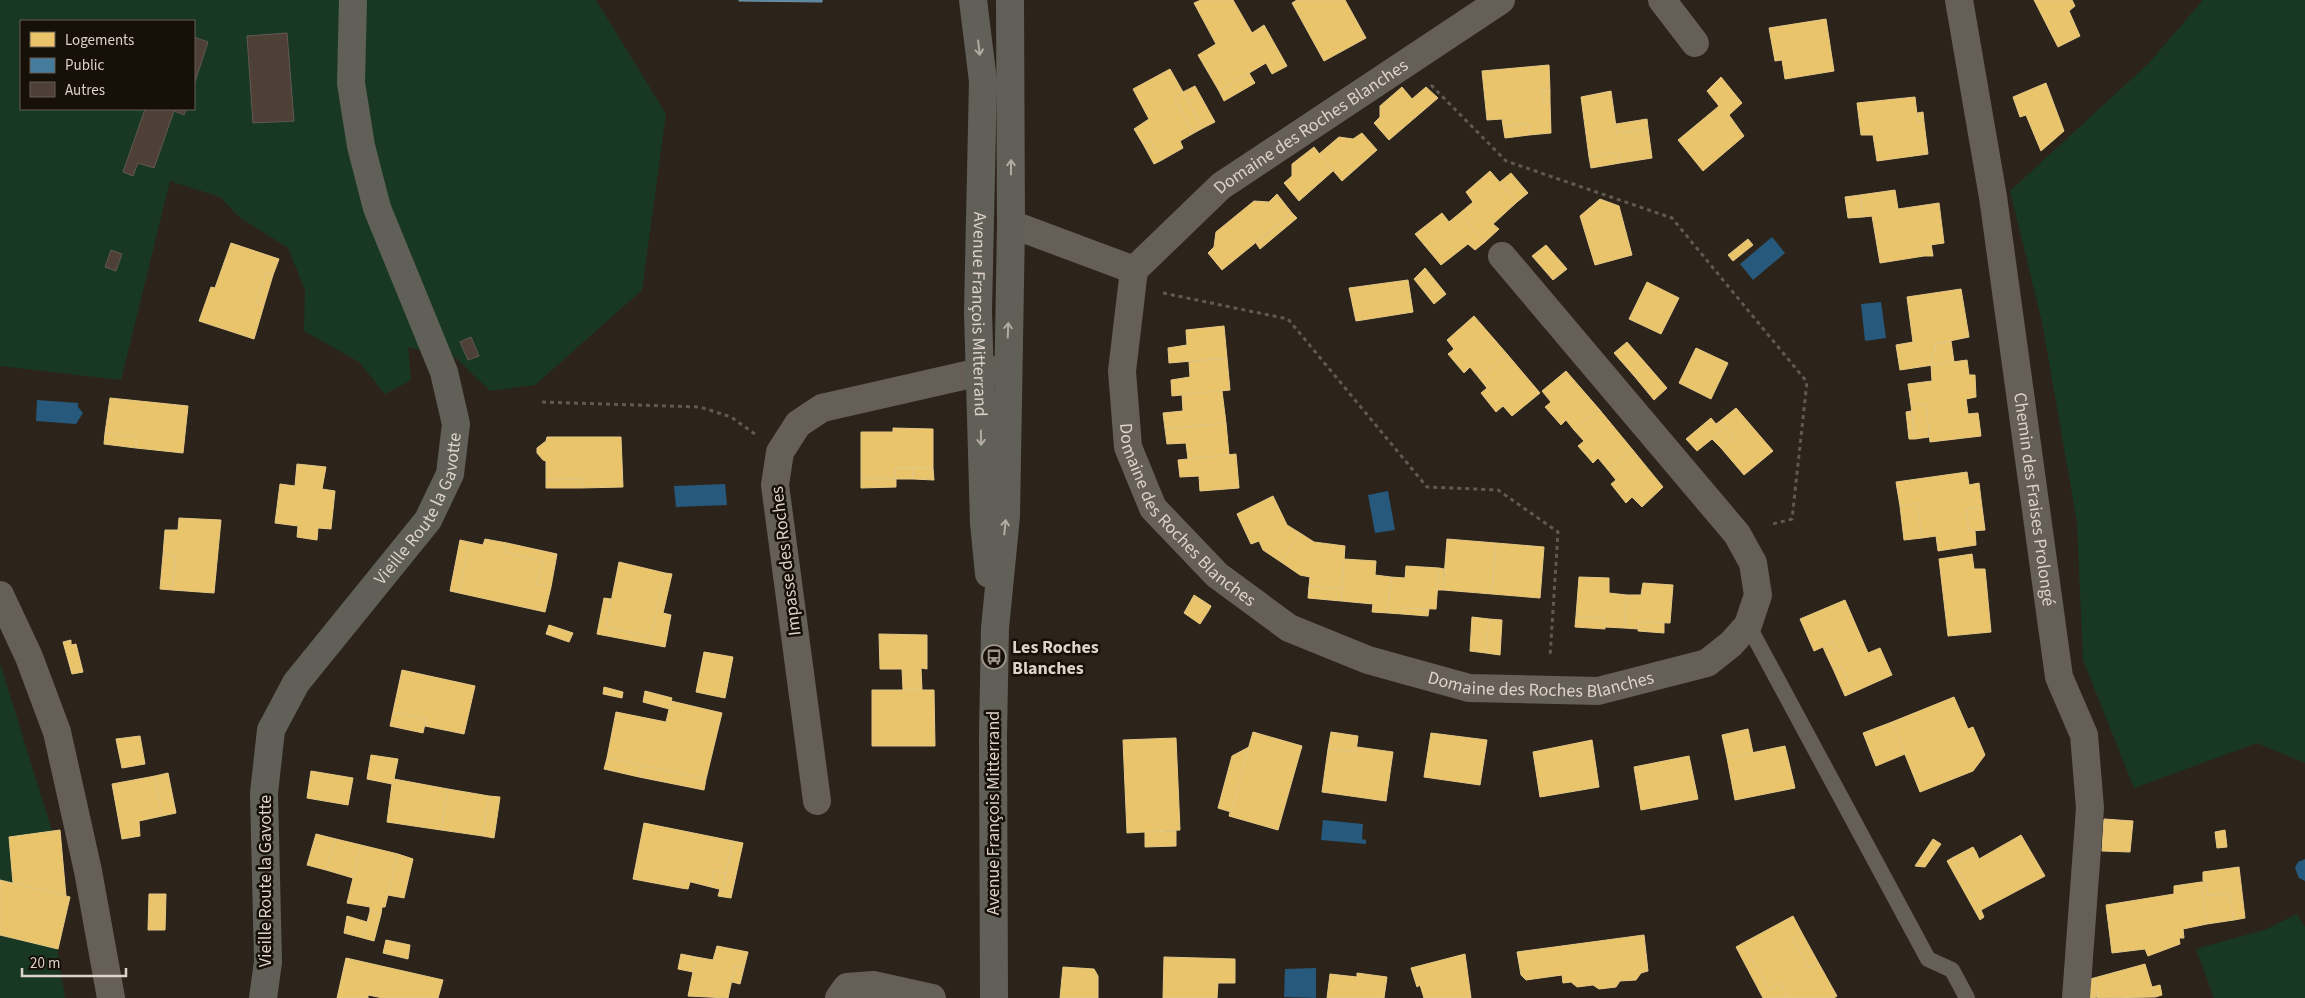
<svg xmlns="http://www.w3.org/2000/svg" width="2305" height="998" viewBox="0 0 2305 998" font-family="'Source Sans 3',sans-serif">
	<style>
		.green { fill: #193824; fill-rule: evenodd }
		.water { fill: #27597c }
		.homes { fill: #e9c46a; stroke: #e5c886 }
		.public { fill: #457b9d; stroke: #7395aa }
		.building { fill: #4e3f37; stroke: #615953 }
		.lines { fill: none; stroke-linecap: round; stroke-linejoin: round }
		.path { stroke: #605a53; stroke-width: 3; stroke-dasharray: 4 4; stroke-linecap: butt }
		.lane { stroke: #655f57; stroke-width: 16 }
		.street { stroke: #655f57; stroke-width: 28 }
		.secondary { stroke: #606059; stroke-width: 28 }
		.oneway { stroke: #b1aba2 }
		.labels { text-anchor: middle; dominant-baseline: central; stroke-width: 5; stroke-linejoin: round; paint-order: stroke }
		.street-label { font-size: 18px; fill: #ddd3c9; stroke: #161008 }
		.poi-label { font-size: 18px; font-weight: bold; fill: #ddd3c9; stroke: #161008; text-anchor: start }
	</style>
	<rect width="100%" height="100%" fill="#2c241b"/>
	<g class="green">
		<path d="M0 0H596L666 114 642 290 535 385 490 391 456 358 408 347 411 380 385 394 359 362 304 331 305 290 288 248 239 217 220 197 170 181 121 380 0 366ZM21 21H194V109H21Z"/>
		<path d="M2203 0H2305V763L2257 743 2134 788 2083 660 2077 522 2042 322 2010 191 2149 63Z"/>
		<path d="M0 663 52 831 60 830 66 896 57 949 65 998H0Z"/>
		<path d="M2297 914 2305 927V998H2214L2196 949 2267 929Z"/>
	</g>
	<g class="water">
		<path d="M1772 237 1785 253 1753 280 1740 264Z"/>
		<path d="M1881 302 1886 338 1865 341 1861 304Z"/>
		<path d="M37 400 78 403V407L83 413 76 424 36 421Z"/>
		<path d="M725 484 727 505 676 507 674 486Z"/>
		<path d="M1388 491 1395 530 1375 533 1368 495Z"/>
		<path d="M1323 820 1363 824 1362 839 1366 840V844L1321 840Z"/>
		<path d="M2305 859V881L2299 878 2295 868 2298 862Z"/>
		<path d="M1316 968V998L1284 997 1285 969Z"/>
	</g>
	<g class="homes">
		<path d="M1201 0H1233L1252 33 1264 25 1287 66 1272 74 1266 63 1219 91 1198 55 1216 44 1194 3Z"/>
		<path d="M1297 0H1345L1366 38 1324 61 1292 3Z"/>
		<path d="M2034 0H2072L2075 6 2069 11 2080 36 2058 47Z"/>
		<path d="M1826 19 1834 71 1785 79 1782 60 1775 61 1769 28Z"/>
		<path d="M1549 65 1550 91H1542L1543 102 1550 101 1551 133 1529 135V124L1503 126 1502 119 1487 120 1482 71Z"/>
		<path d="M1170 69 1183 92 1174 99 1194 133 1180 141 1183 148 1162 160 1151 141 1143 144 1134 129 1149 119 1133 89Z"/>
		<path d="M1249 73 1255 83 1224 101 1219 91Z"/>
		<path d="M1721 77 1742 103 1729 115 1744 136 1703 171 1678 140 1719 106 1707 91Z"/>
		<path d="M2046 83 2064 131 2041 151 2026 115 2020 117 2013 97Z"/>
		<path d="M1195 86 1215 122 1203 128 1183 92Z"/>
		<path d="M1402 87 1412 99 1426 87 1438 98 1389 140 1374 123 1380 117V106Z"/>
		<path d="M1542 91H1550V101L1543 102Z"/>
		<path d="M1611 91 1617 134 1648 128 1652 158 1620 163 1619 152 1589 157 1581 97Z"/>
		<path d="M1183 92 1203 128 1194 133 1174 99Z"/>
		<path d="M1915 97 1918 123 1924 122 1928 154 1877 161 1873 135H1861L1857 103Z"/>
		<path d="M1923 112 1924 122 1918 123 1917 113Z"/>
		<path d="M1647 119 1648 128 1617 134 1616 124Z"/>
		<path d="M1529 124V135L1505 138 1503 126Z"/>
		<path d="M1362 133 1377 150 1342 181 1319 154 1339 137 1353 139Z"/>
		<path d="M1151 141 1162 160 1154 164 1143 144Z"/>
		<path d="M1314 147 1333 171 1299 201 1284 183 1292 176V164Z"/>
		<path d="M1619 152 1620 163 1591 168 1589 157Z"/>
		<path d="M1490 171 1517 202 1493 224 1499 229 1485 242 1460 213 1473 202 1466 192Z"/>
		<path d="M1511 173 1528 193 1517 202 1500 182Z"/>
		<path d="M1895 190 1898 209 1939 203 1944 243 1923 246 1924 256 1880 263 1872 216 1863 217 1860 195Z"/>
		<path d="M1277 194 1292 213 1222 270 1208 253 1214 247 1216 232 1254 201 1269 202Z"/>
		<path d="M1860 195 1863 217 1848 218 1845 197Z"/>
		<path d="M1600 199 1619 206 1632 255 1595 265 1580 216Z"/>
		<path d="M1292 213 1297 218 1260 249 1256 243Z"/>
		<path d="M1442 213 1449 222 1460 213 1485 242 1475 250 1468 244 1441 265 1415 234Z"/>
		<path d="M1748 239 1753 245 1733 261 1728 255Z"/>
		<path d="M231 243 279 259 273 275 266 273 256 302 264 305 254 339 199 321 211 287 215 288Z"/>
		<path d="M1931 244 1933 256H1924L1923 246Z"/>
		<path d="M1546 245 1567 269 1553 280 1532 256Z"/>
		<path d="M1425 268 1446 294 1434 304 1414 279Z"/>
		<path d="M266 273 273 275 264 305 256 302Z"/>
		<path d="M1408 280 1413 312 1356 321 1349 288Z"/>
		<path d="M1647 282 1679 298 1661 334 1629 319Z"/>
		<path d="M1961 289 1969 337 1935 344V351L1932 353 1933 365 1900 370 1896 345 1913 342 1907 297Z"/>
		<path d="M1474 316 1507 354 1479 378 1470 367 1464 373 1448 354 1454 349 1447 340Z"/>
		<path d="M1224 326 1227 358 1169 363 1168 348 1187 345 1186 330Z"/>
		<path d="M1951 341 1954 362 1933 365 1932 353 1935 351V344Z"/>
		<path d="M1627 342 1648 366 1635 377 1614 353Z"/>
		<path d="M1696 348 1728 363 1711 399 1679 383Z"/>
		<path d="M1507 354 1540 393 1512 416 1503 406 1496 412 1481 393 1487 388 1479 378Z"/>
		<path d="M1227 358 1230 390 1172 396 1171 380 1190 377 1189 362Z"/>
		<path d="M1967 360 1969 375H1975L1976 397 1966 399 1968 414 1978 413 1981 436 1930 442 1926 404 1911 405 1908 384 1932 381 1931 365Z"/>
		<path d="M1648 366 1667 388 1654 400 1635 377Z"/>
		<path d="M1566 371 1599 409 1574 430 1566 420 1561 425 1545 407 1551 402 1542 391Z"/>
		<path d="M1222 391 1226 423 1165 429 1163 413 1183 411 1182 394Z"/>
		<path d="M110 398 188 406 183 453 136 448V437L105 433Z"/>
		<path d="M1926 404 1929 437 1915 439 1911 405Z"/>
		<path d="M1736 408 1773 451 1744 475 1721 448 1734 437 1720 421Z"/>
		<path d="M1599 409 1632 449 1608 470 1598 458 1593 463 1578 446 1584 441 1574 430Z"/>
		<path d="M1911 411 1915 439H1909L1906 412Z"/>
		<path d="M1711 418 1722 431 1697 451 1686 439Z"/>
		<path d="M1720 421 1734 437 1721 448 1712 439 1722 431 1716 424Z"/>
		<path d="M1226 423 1229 455 1188 459 1186 443 1167 444 1165 429Z"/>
		<path d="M893 428 933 429V468H895L896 479 861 478V432H893Z"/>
		<path d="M105 433 136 437V448L104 444Z"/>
		<path d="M547 437H621L623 487 581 488 582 479 546 480V461L543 460 537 453V448L546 441Z"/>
		<path d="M1632 449 1663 487 1642 507 1632 497 1626 503 1611 484 1616 480 1608 470Z"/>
		<path d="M1236 454 1239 488 1200 491 1199 476 1180 477 1178 460Z"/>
		<path d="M297 464 326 467 322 489 335 491 331 529 318 528 317 540 297 537 298 526 275 523 280 484 295 486Z"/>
		<path d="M895 468H913V479H896Z"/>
		<path d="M913 468H933L934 480 913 479Z"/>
		<path d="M1967 472 1969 485 1979 483 1982 507 1966 509 1969 531H1975L1976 545 1938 551 1936 536 1922 538 1917 503 1900 506 1896 482Z"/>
		<path d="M861 478 896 479V487L861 488Z"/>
		<path d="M582 479 581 488H546V480Z"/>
		<path d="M1273 496 1287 525 1300 533 1281 562 1263 550 1259 541 1251 544 1237 514Z"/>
		<path d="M1917 503 1922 538 1904 540 1900 506Z"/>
		<path d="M1982 507 1985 530 1969 531 1966 509Z"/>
		<path d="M179 518 221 520 214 593 172 590 176 556 163 555 165 530H178Z"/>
		<path d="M1300 533 1314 542 1345 546 1342 589 1309 586 1310 577 1300 575 1281 562Z"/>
		<path d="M485 539 507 543 505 552 544 562 537 584 551 587 545 612 459 593 469 542 483 545Z"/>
		<path d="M1447 539 1496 543 1492 594 1443 590Z"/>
		<path d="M460 540 469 542 459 593 450 591Z"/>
		<path d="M507 543 557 554 551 587 537 584 544 562 505 552Z"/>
		<path d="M1496 543 1544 547 1540 598 1492 594Z"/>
		<path d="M1972 554 1974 569H1985L1991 632 1948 636 1939 559Z"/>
		<path d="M163 555 176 556 172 590 160 589Z"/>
		<path d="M1344 559 1376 561 1375 575 1391 577 1388 613 1372 612 1373 604 1341 601Z"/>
		<path d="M619 562 665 573 651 637 606 627Z"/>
		<path d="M1406 566 1439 568 1436 609 1403 608 1402 614 1388 613 1391 577 1405 578Z"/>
		<path d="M1439 568 1444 569 1443 590H1437Z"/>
		<path d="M665 573 672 574 663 613 671 615 665 647 597 634 604 598 611 599 606 627 651 637Z"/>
		<path d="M1579 577 1609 578V593L1627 595 1624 628 1605 627V619L1576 616Z"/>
		<path d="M1643 583 1673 585 1670 623 1639 622 1638 629 1624 628 1627 595H1641Z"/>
		<path d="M1309 586 1342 589 1341 601 1308 598Z"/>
		<path d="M1194 595 1211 606 1209 610 1193 597Z"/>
		<path d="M1193 597 1209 610 1200 624 1184 613Z"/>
		<path d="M1845 600 1868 653 1880 648 1892 675 1854 692 1842 667 1834 671 1826 654 1837 649 1834 642 1814 651 1800 619Z"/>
		<path d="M1403 608 1429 609 1428 616 1402 614Z"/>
		<path d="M1576 616 1605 619V629L1575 627Z"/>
		<path d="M1472 617 1489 619 1486 653 1470 651Z"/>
		<path d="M1489 619 1502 620 1500 655 1486 653Z"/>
		<path d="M1639 622 1664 623V633L1638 631Z"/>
		<path d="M549 625 573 633 569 642 546 634Z"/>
		<path d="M879 634 927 635V669L921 668 922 690H903L902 669H880Z"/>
		<path d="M71 640V645L76 644 83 672 72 674 63 642Z"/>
		<path d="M1834 642 1837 649 1826 654 1823 647Z"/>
		<path d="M704 652 733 657 725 698 696 692Z"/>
		<path d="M1842 667 1854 692 1845 696 1834 671Z"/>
		<path d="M402 670 475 686 464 734 425 726 426 719 393 712Z"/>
		<path d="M604 687 623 692 622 698 603 694Z"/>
		<path d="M872 690H934L935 746H872Z"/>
		<path d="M645 691 672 698 669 709 643 702Z"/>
		<path d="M1954 697 1968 729 1973 727 1985 755 1973 771 1920 792 1892 722Z"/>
		<path d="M671 701 722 713 706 779 607 758 616 712 666 722Z"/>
		<path d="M393 712 426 719 423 733 390 726Z"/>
		<path d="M1892 722 1905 754 1876 766 1863 733Z"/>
		<path d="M1748 729 1753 753 1727 758 1722 735Z"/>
		<path d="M1253 732 1302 746 1278 830 1229 816Z"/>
		<path d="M1331 732 1358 736 1356 752 1328 749Z"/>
		<path d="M1431 733 1487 740 1480 785 1424 777Z"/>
		<path d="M140 736 145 764 122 768 116 739Z"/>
		<path d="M1176 738 1180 830 1127 833 1123 740Z"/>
		<path d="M1592 740 1599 787 1540 797 1533 752Z"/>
		<path d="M1785 746 1795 788 1735 800 1727 758Z"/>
		<path d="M1249 747 1231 812 1218 808 1232 756Z"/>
		<path d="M1357 747 1393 752 1386 801 1322 792 1328 749 1356 752Z"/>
		<path d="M371 755 398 759 394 779 448 789 441 830 387 822 392 784 367 779Z"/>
		<path d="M1689 756 1698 799 1641 810 1634 767Z"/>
		<path d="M607 758 641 765 639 777 604 769Z"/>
		<path d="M641 765 706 779 704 790 639 777Z"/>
		<path d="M311 771 353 778 348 805 307 798Z"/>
		<path d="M168 773 176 813 162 816 155 776Z"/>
		<path d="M155 776 162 816 139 821 140 836 122 839 112 784Z"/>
		<path d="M448 789 489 796 483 836 441 830Z"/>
		<path d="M489 796 500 797 494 838 483 836Z"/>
		<path d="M2104 819 2133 821 2130 852 2102 851Z"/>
		<path d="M644 823 733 841 726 873 714 871 711 887 683 880 681 888 633 879Z"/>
		<path d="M60 830 66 896 13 883 9 837Z"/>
		<path d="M2225 830 2227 847 2217 848 2215 832Z"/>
		<path d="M1176 831V846L1145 847V832Z"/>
		<path d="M316 834 336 839 326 870 307 865Z"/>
		<path d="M2021 835 2045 876 1981 910 1955 864 1976 852 1979 859Z"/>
		<path d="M336 839 361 845 353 878 326 870Z"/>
		<path d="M1933 839 1941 844 1925 867 1915 866Z"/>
		<path d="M733 841 743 843 731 898 718 896 720 889 723 890Z"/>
		<path d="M361 845 398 854 385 907H382L381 914 370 911V907L347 903Z"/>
		<path d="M1973 847 1976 852 1955 864 1952 858Z"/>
		<path d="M398 854 413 859 404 898 388 895Z"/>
		<path d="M1952 858 1981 910 1984 917 1980 920 1947 861Z"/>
		<path d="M2239 867 2245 918 2234 920 2229 893 2208 896 2206 882 2203 881V872Z"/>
		<path d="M714 871 726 873 723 890 711 887Z"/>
		<path d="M0 880 70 897 58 949 0 935Z"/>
		<path d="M683 880 690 882 688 889 681 888Z"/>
		<path d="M2201 882 2207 924 2183 929 2184 938H2179L2180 944 2148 956 2145 949 2112 953 2106 905 2174 894V886Z"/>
		<path d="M2201 882H2206L2208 896 2229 893 2234 920 2207 924Z"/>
		<path d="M149 894H166L165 930H148Z"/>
		<path d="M370 911 381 914 374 941 363 938Z"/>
		<path d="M347 916 367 922 363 938 344 933Z"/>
		<path d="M1793 916 1802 933 1793 938 1809 968 1818 962 1837 996 1834 998H1788L1780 983 1769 990 1743 943Z"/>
		<path d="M1802 933 1818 962 1809 968 1793 938Z"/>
		<path d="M1644 935 1648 971 1641 973 1636 980 1620 981 1616 987 1599 989 1593 985 1577 987 1571 982 1563 983 1562 975 1526 980 1521 975 1517 952Z"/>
		<path d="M386 940 410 945 408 959 383 953Z"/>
		<path d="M1743 943 1769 990 1780 983 1788 998H1763L1736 947Z"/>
		<path d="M717 946 748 952 744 968 735 966 728 998 688 996 696 957 713 960Z"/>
		<path d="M681 954 696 957 693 972 678 969Z"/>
		<path d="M1465 954 1471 998H1424L1420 985 1417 987 1411 968Z"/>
		<path d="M1164 957 1235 959V983H1218L1217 998H1163Z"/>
		<path d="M346 958 443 980 438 998H383L368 995V998H337Z"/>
		<path d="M2145 964 2155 997 2098 998 2094 978Z"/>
		<path d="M735 966 744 968 740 984 732 982Z"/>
		<path d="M1063 967 1094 969 1098 976V998H1060Z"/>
		<path d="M1357 973 1387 977 1384 998H1327L1330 974 1357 977Z"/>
		<path d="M2094 978 2098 997 2089 998 2082 981Z"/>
		<path d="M2160 985 2162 995 2155 997 2152 987Z"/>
	</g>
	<path class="public" d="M739 0H822V2L739 1Z"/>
	<g class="building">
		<path d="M287 33 294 121 253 123 247 36Z"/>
		<path d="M194 37 208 42 194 85Z"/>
		<path d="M145 109H186L184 115 174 111 154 168 138 163 133 176 123 172Z"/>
		<path d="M111 250 122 254 116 271 105 267Z"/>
		<path d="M471 337 479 356 468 360 460 342Z"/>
	</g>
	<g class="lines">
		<g class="path">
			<path d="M1431 85 1506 161 1672 218 1807 382 1792 519 1769 525"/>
			<path d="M1163 293 1288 319 1427 487 1498 490 1558 532 1550 657"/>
			<path d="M542 402 700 407 731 417 755 434"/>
		</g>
		<path class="lane" d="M1748 625 1928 959 1952 970 1967 998"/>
		<g class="street">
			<path d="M1662 0 1695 43"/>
			<path id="s1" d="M1959 0 1993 197 2059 677 2084 735 2090 808 2076 998"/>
			<path id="s2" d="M1011 224 1134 270 1221 186 1501 0"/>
			<path id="s3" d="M1134 270 1122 371 1128 447 1153 508 1217 575 1289 628 1368 660 1469 688 1598 691 1707 663 1731 644 1748 625 1758 595 1753 563 1737 534 1502 256"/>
			<path d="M0 595 29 657 57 732 88 871 111 998"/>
			<path d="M817 801 775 485 780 452 798 424 822 408 980 372 1004 369"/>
			<path d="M839 998 847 987 873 985 932 998"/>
		</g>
		<g class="secondary">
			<path id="s4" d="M973 0 983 81 978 312 984 523 989 574"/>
			<path id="s5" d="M263 998 268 962 264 793 271 730 296 683 428 520 450 474 456 424 444 372 377 208 361 146 351 83 353 0"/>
			<path d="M994 998 993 735 995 628 1006 516 1011 224 1010 0"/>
		</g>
	</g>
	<defs><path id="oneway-shaft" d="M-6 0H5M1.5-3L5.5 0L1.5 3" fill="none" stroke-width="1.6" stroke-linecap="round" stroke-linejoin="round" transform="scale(1.25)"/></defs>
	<g class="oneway">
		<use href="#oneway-shaft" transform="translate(979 48) rotate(83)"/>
		<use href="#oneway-shaft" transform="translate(1011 167) rotate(-90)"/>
		<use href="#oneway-shaft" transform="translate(1008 330) rotate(-88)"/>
		<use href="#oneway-shaft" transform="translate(981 438) rotate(89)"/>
		<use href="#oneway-shaft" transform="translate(1005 527) rotate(-84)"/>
	</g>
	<defs>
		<g id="bus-ring" transform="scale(1.25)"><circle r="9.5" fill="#161008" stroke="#9f968c" stroke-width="1.5"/><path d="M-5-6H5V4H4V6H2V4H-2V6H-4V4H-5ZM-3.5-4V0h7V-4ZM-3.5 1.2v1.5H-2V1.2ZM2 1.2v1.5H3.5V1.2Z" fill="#9f968c"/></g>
	</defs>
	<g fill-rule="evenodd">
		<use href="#bus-ring" x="994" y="657"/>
	</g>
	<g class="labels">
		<g class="street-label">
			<text stroke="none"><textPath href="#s2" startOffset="360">Domaine des Roches Blanches</textPath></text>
			<text stroke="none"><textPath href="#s4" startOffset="315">Avenue François Mitterrand</textPath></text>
			<text stroke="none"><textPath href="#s1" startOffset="505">Chemin des Fraises Prolongé</textPath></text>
			<text stroke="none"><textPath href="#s5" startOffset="538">Vieille Route la Gavotte</textPath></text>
			<text stroke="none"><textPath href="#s3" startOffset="268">Domaine des Roches Blanches</textPath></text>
			<text transform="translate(786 561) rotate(-97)">Impasse des Roches</text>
			<text stroke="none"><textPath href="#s3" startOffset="688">Domaine des Roches Blanches</textPath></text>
			<text transform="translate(993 813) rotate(-90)">Avenue François Mitterrand</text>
			<text transform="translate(265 881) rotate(-90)">Vieille Route la Gavotte</text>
		</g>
		<g class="poi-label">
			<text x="1012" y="647">Les Roches<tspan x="1012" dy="21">Blanches</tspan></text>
		</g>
	</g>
	<rect x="20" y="20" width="175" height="90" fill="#161008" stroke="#665e55"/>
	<rect x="30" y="32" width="25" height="15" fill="#e9c46a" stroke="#665e55"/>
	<text x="65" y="45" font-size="15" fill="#ddd3c9">Logements</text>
	<rect x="30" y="58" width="25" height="15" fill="#457b9d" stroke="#665e55"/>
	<text x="65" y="70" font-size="15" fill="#ddd3c9">Public</text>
	<rect x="30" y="82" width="25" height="15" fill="#4e3f37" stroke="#665e55"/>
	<text x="65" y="95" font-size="15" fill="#ddd3c9">Autres</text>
	<path d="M22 968v8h104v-8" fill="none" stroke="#ddd3c9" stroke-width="2.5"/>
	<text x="30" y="968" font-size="15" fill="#ddd3c9" stroke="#161008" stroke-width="4" paint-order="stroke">20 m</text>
</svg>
